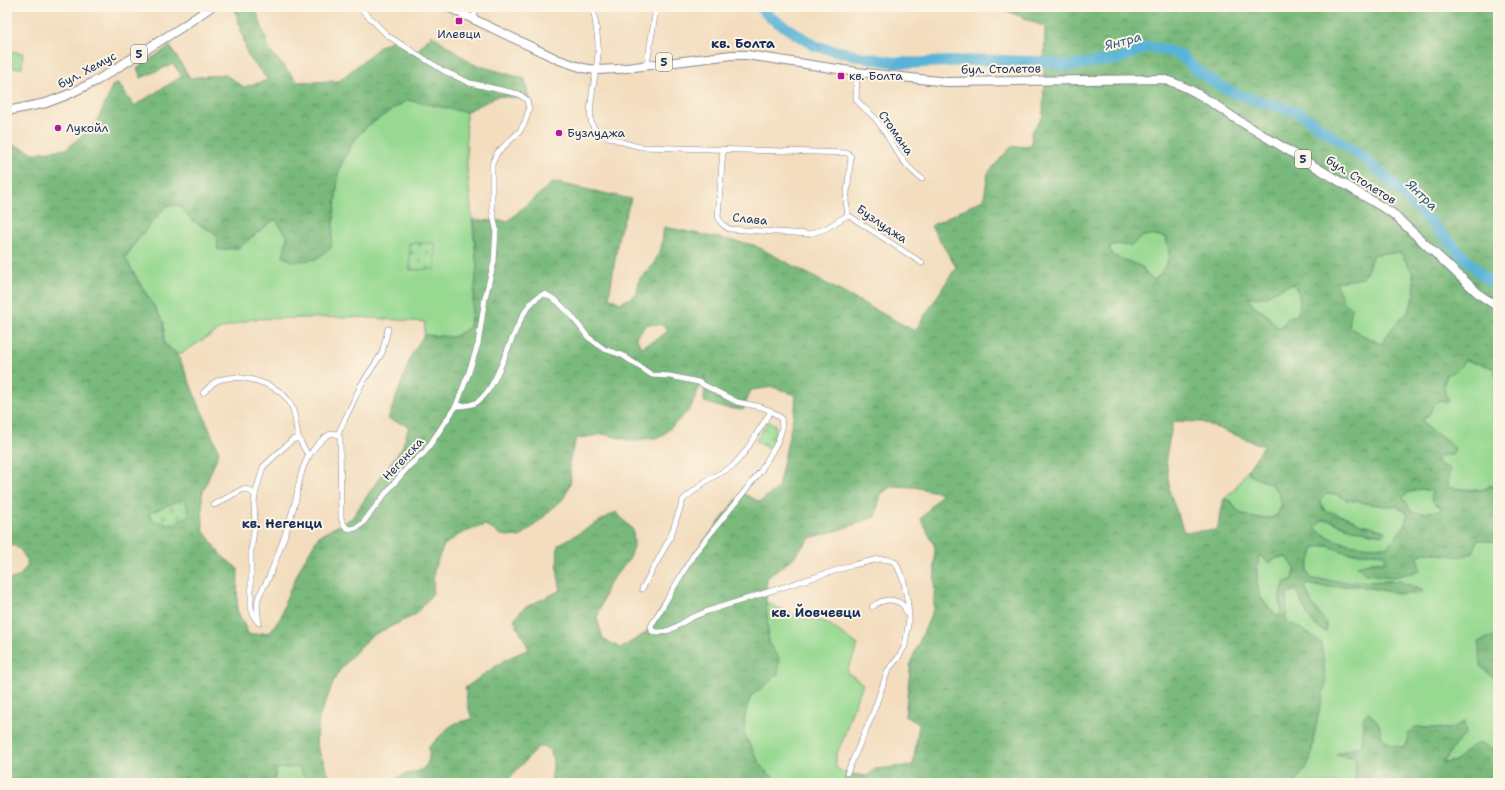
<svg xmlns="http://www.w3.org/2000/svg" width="1505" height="790" viewBox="0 0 1505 790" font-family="'Shantell Sans',sans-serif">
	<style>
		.green { fill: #97d991; stroke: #598478 }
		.forest { fill: url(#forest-crowns); stroke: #4a746c; fill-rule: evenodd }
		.cemetery { fill: url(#cemetery-stones); stroke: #598478 }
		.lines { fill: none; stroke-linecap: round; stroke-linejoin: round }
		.river { stroke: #59b3d7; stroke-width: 11 }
		.street-casing { stroke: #87868e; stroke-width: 6 }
		.primary-casing { stroke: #87868e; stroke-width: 10 }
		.street { stroke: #fff; stroke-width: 5 }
		.primary { stroke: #fff; stroke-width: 8 }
		.poi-dot { fill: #b5179e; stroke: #fcf5e5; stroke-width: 1.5 }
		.labels { text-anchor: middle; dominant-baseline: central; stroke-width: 4; stroke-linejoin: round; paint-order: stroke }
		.shield { fill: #fcf5e5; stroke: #5e6a86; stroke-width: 1 }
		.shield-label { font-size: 11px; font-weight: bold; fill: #1b2f5e }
		.poi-label { font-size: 12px; fill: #1b2f5e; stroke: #fcf5e5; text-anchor: start }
		.street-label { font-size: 12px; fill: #1b2f5e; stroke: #fcf5e5 }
		.water-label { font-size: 13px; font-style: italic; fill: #2e5782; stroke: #fcf5e5 }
		.neighbourhood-label { font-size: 13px; font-weight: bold; fill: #1b2f5e; stroke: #fcf5e5 }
	</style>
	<defs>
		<pattern id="forest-crowns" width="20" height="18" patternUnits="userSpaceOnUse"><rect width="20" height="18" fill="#79b97b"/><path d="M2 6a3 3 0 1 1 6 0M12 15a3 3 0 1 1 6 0" fill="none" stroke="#629768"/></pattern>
		<pattern id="cemetery-stones" width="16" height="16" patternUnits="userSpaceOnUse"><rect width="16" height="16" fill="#97d991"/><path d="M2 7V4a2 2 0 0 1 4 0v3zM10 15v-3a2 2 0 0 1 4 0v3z" fill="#82bb7f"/></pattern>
	</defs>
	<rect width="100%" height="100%" fill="#fcf5e5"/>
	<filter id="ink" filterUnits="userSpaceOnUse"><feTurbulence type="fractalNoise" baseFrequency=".025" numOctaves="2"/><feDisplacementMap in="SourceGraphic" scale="8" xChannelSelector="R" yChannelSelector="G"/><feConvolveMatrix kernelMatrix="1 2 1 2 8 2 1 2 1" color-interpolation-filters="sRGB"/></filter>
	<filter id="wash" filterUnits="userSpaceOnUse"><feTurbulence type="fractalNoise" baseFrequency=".012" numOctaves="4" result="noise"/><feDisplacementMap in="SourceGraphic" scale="16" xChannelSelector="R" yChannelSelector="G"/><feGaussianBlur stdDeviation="0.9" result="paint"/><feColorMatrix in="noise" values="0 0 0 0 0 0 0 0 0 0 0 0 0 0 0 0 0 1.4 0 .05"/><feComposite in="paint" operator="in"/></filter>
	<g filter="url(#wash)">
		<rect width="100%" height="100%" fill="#f3ddbe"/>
		<g class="green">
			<path d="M7 51 23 53 22 68 7 67Z"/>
			<path d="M407 100 466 112 467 167 477 268 470 327 454 337 424 335 425 322 357 317 252 319 221 329 178 355 164 343V323L125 258 141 235 166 206 179 205 192 220 238 248 275 219 287 236 334 206 339 169 352 143 366 127Z"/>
			<path d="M1148 235 1166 237 1170 257 1160 275 1154 280 1148 276 1142 267 1112 255 1109 247 1115 244 1131 246 1141 237Z"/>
			<path d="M1390 253H1401L1413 273 1415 294 1408 312 1394 326 1381 344 1362 335 1349 327 1336 282 1363 278 1368 269 1372 254Z"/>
			<path d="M1292 284C1302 292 1300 303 1298 314L1288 318 1284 324 1278 328 1267 315 1252 304 1248 297H1262L1284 285Z"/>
			<path d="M1465 360 1494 368 1498 382V390L1493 391 1492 397 1493 403H1498V486H1489L1485 490 1449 488 1436 458 1440 456 1452 455 1440 435 1432 433 1422 420 1429 415 1432 407 1437 401 1441 400 1445 395C1443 372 1447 374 1465 360Z"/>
			<path d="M1248 469 1250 475 1270 484 1278 491 1282 505 1278 514 1271 518H1253L1242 514 1236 509 1231 501 1224 499 1234 490Z"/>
			<path d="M1421 489 1432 491 1435 504 1441 507 1442 510 1424 513 1412 512 1407 503 1402 498 1407 493Z"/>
			<path d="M1326 494H1336L1347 500 1384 506H1397L1408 514 1404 527 1388 548C1362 547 1335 545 1315 528L1322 520C1330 519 1333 522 1340 525 1354 529 1369 534 1384 535L1373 526 1361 524 1346 517 1324 510 1320 500Z"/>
			<path d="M1478 540 1498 542V634L1479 642 1495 678 1498 679V751L1480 743 1470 747 1457 761 1443 763 1454 746 1466 733 1450 729 1415 727 1408 734V742L1404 747 1393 746 1381 737 1379 724 1362 730V745L1354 747 1346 757H1356L1355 783H1295L1310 761 1315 730 1286 621 1287 594 1295 590C1304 603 1309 627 1326 632V623L1311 602 1305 587 1308 584 1319 587 1359 586 1401 594H1415L1400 581 1347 582 1311 579 1307 570 1314 547 1328 546 1348 553H1372L1386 554 1385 562H1372L1386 576 1394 577 1425 552 1433 553Z"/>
			<path d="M1259 554 1269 563 1277 558 1287 557C1294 566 1297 570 1292 580L1285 582 1280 596 1281 618C1273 612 1264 604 1259 595 1255 585 1258 565 1259 554Z"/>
			<path d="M766 602 800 618 826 622 858 645 847 672 863 684 853 708 842 742 836 755V768L847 773 845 783H782L767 773 760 764 744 734 745 714 751 696 779 658 769 645Z"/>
			<path d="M299 767 307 783H274L276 769Z"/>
		</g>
		<g class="forest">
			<path d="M236 7H255L270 51 298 82 339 81 382 45 391 41 395 40 415 53 432 35 473 64 525 79 529 100 498 96 466 112 407 100 366 127 352 143 339 169 331 248 316 259 295 262 283 257 287 236 275 219 238 248 218 250 217 234 192 220 179 205 166 206 141 235 125 257 134 274 164 323V343L178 355 219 452 202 494 203 530 221 555 238 569 237 610 249 635 270 632 281 617 286 599 302 564 319 536 352 518 380 477 402 448 409 426 388 419 412 354 424 335 454 337 470 327 477 268 473 220 508 221 553 182 631 199 619 234 609 297 620 303 636 295 640 278 653 265 661 249 664 227 754 245 915 331 956 267 931 226 984 199 988 173 1011 147 1032 146 1031 133 1043 116 1045 27 998 7H1498V382L1494 368 1465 360C1460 368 1455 373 1446 374L1444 379 1445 395 1448 397V402L1444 403 1441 400C1434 402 1433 407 1430 413 1428 416 1425 418 1422 420L1432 433 1440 435 1455 448 1452 455 1440 456 1436 458 1439 464 1450 469 1447 485 1449 488C1461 489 1480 494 1489 486H1498V542L1478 540 1473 553 1461 557 1425 552 1418 557 1420 571 1394 577 1365 574 1357 566 1372 562H1384L1386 554 1372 553H1348L1328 546 1314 547 1307 570 1311 579 1347 582 1400 581 1423 591C1401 599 1380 587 1358 586 1340 585 1325 589 1308 584L1305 588 1311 602 1326 623V632C1309 627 1304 604 1295 590L1287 594 1286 621 1300 628 1321 642 1326 682 1315 730 1310 761 1295 783H845L847 773 867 776 875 769 913 765 919 724 905 716 911 661 934 608 935 547 921 519 942 493 914 487 892 486 881 494 875 517 842 529 810 538 793 558 767 578 766 602 769 644 779 658 778 675 751 696 745 714 744 734 760 764 767 773 782 783H551C552 775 555 758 550 751 547 747 543 747 538 747L505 783H392C406 765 432 782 429 747L448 728 456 723 472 719 468 706 465 688 506 659 529 649C524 638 518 630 514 619L524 608 561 590C557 575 557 561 558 545L616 512 633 530 634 546 630 558 608 585 597 618 603 639 621 648 644 634 651 626 694 554 742 493 760 502 778 488 795 408 796 395 773 387 751 390 743 410 720 407 704 402 705 375 690 409 661 437 632 441 603 434 576 439 569 462 571 481 564 498 537 523 520 537 501 535 485 525 462 533 444 545 434 569 433 593 415 615 371 636 350 658 337 674 319 718 316 743 332 783H307L299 767 276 769 274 783H7V580L19 577 28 565C24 553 20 546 7 544V142L34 153 66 149 94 126 107 100 112 86 118 83 134 106 182 76 173 64 141 78 137 68 170 46 190 78 224 74 244 87 268 80 248 56 235 9ZM1148 235 1166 237 1170 257 1160 275 1154 280 1148 276 1142 267 1112 255 1109 247 1115 244 1131 246 1142 237ZM1390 253H1401L1413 273 1415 294 1408 312 1394 326 1381 344 1362 335 1349 327 1352 308 1343 302 1336 282 1363 278 1368 269 1373 254ZM1292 284C1302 292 1300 303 1298 314L1288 318 1284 324 1277 328 1267 315 1252 304 1248 297C1252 297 1257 298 1262 297 1273 295 1281 286 1292 284ZM647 324 663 325 668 331 656 340 641 347 636 337ZM1173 421 1202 422 1264 446 1248 469 1250 475 1270 484 1278 491 1282 505 1278 514 1271 518H1253L1242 514 1236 509 1231 501 1224 499 1217 530 1184 532 1170 493 1166 457ZM1421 489 1432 491C1429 499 1434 504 1441 507L1442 510 1424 513 1412 512 1407 503 1403 498 1407 493ZM1326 494H1336L1347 500 1384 506H1397L1408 514 1404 527 1387 547C1362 547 1335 545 1315 528L1322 520C1332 519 1340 525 1349 528 1360 531 1372 533 1384 535L1385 531 1361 524 1346 517 1324 510 1320 500ZM1259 555 1269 563 1277 558 1287 557C1294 566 1297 570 1292 580L1285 582 1280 596 1281 608 1280 617C1274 613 1261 601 1259 593 1255 582 1257 565 1259 555Z"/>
			<path d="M1498 634V679L1495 678 1482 668 1479 654V642Z"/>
			<path d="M1368 712 1379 724 1382 737 1393 746 1404 747 1408 742V734L1415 727 1450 729 1464 722 1466 733 1454 746 1443 763 1457 761 1470 747 1480 743 1498 751V783H1355L1356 757 1336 754 1362 745 1363 718Z"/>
		</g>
		<g class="cemetery">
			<path d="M409 243H435V269L410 270Z"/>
			<path d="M767 422 775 424C776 435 775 440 769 449L756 441Z"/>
			<path d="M184 499 190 513 175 525 152 520 149 513Z"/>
		</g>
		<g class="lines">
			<path class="river" d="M760 7 771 18 815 46 863 57 893 62 915 63 987 60 1049 62 1064 66 1119 59 1147 47 1158 48 1179 54 1195 69 1220 86 1239 95 1300 113 1365 159 1393 184 1482 275 1498 288"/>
		</g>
	</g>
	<g filter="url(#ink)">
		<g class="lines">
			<g class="street-casing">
				<g id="street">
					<path d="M593 7C595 22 599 38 598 53 598 70 584 115 594 128 600 136 631 145 641 147L848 153 851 157 846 201 848 215 922 263"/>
					<path d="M473 18 477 7"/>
					<path d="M647 64 655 15 654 9 653 7"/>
					<path d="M857 72 856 99C862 108 872 113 878 122 893 143 900 163 922 179"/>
					<path d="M723 149 718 217 722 224 729 229 809 234 825 229 848 215"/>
					<path d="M203 393C208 389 212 383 217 381 239 372 278 383 290 403 297 415 295 428 299 439 302 445 305 450 308 455"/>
					<path d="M456 406C463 406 471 406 477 402 505 384 514 301 545 294L557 301 571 315 588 337 604 349 622 355 652 375 670 376 698 382 737 402 761 407 771 411 781 418 782 429 777 443 760 472 694 554 651 626 652 631C668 636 679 623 693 617 697 615 703 613 708 611L853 565 879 559 890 560 896 563 904 582 908 605 909 618 905 646 898 658 888 670 872 716 847 773"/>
					<path d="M338 434 361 385 382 353 388 329"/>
					<path d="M214 505 243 489 249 490 255 495"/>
					<path d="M642 589 670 538 683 500 706 481 733 466 745 452 771 411"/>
					<path d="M872 607C882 599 892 597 903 605L908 615"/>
					<path d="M258 622 254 617 251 607V551L255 524 254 504 255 495 263 467 292 440 299 438"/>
					<path d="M259 623C258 615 256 607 258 599 260 591 266 584 269 577 272 570 275 562 278 554 285 536 291 517 296 499 298 487 300 474 305 463 309 454 331 422 340 438L341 518 344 525 347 528 351 529 356 528 362 524 389 489 409 466 425 452 456 406 469 372 478 344 485 298 494 262 496 229 492 209V164L497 153 520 131 525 122 529 109 527 100 519 94 470 83 444 71 388 36 359 7"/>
				</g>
			</g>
			<g class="primary-casing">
				<g id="primary">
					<path d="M448 7 559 60 583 68 596 70 618 69 732 55H747L857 72 947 82 1162 79C1189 86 1210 101 1233 117L1392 213 1480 295 1498 307"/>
					<path d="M7 111 46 103 67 95 96 81 182 27 211 7"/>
				</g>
			</g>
			<use href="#street" class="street"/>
			<use href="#primary" class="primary"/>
		</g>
	</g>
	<g class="poi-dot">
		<rect x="455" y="17" width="8" height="8" rx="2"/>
		<rect x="837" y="72" width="8" height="8" rx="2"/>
		<circle cx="58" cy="128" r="4"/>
		<circle cx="559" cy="133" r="4"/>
	</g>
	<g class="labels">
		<g class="shield">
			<rect x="131" y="45" width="16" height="18" rx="3"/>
			<rect x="656" y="53" width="16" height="18" rx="3"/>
			<rect x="1295" y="150" width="16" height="18" rx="3"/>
		</g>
		<g class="shield-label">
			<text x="139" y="54">5</text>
			<text x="664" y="62">5</text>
			<text x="1303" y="159">5</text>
		</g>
		<g class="poi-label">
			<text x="459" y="34" text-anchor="middle">Илевци</text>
			<text x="849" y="76">кв. Болта</text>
			<text x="66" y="128">Лукойл</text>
			<text x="567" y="133">Бузлуджа</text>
		</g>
		<g class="street-label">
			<text transform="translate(1001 69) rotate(-1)">бул. Столетов</text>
			<text transform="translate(87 70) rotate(-28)">бул. Хемус</text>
			<text transform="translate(896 133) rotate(55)">Стомана</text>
			<text transform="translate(1361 180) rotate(32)">бул. Столетов</text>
			<text transform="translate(750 219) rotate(6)">Слава</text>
			<text transform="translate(882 224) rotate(34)">Бузлуджа</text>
			<text transform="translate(403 459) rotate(-47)">Негенска</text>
		</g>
		<g class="water-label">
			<text transform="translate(1123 41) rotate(-15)">Янтра</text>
			<text transform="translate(1422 195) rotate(44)">Янтра</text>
		</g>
		<g class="neighbourhood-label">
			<text x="743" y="43">кв. Болта</text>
			<text x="282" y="523">кв. Негенци</text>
			<text x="816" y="612">кв. Йовчевци</text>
		</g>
	</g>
	<rect width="1505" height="790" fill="none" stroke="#fcf5e5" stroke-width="24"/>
</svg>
